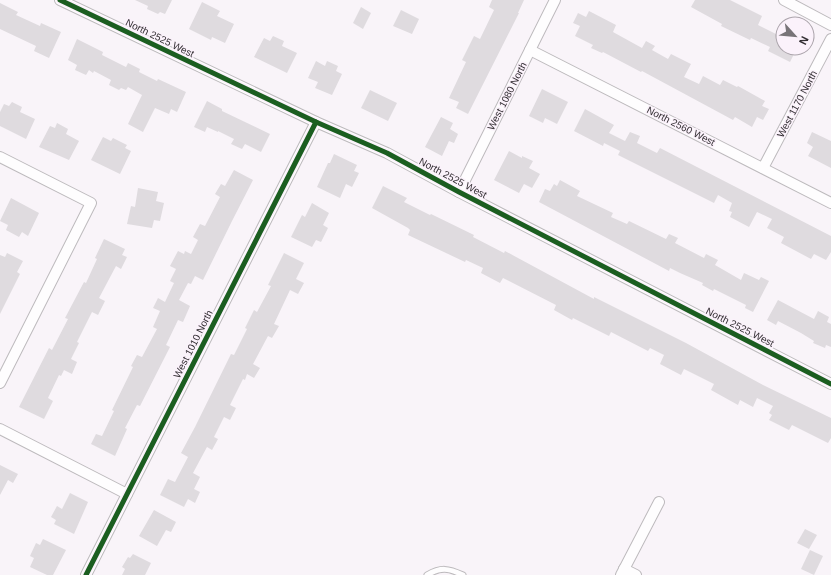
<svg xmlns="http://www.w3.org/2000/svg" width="831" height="575" viewBox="0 0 831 575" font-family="Helvetica,sans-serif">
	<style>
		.building { fill: #dfdbdf }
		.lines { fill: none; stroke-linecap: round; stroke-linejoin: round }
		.lane-casing { stroke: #bdbabd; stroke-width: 7 }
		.street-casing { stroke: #bdbabd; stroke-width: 12 }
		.lane { stroke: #fefdfe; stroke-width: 5 }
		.street { stroke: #fefdfe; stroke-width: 10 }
		.cycleway-casing { stroke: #fbf2fb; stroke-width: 8 }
		.cycleway { stroke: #1b5e20; stroke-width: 5 }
		.labels { text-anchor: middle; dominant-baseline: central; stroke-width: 3; stroke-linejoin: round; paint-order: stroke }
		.street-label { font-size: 10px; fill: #332f33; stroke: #fbf2fb }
	</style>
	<rect width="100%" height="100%" fill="#f9f4f9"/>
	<g class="building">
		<path d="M135 0H172L165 14 160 12 158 14 147 9 148 6Z"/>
		<path d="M492 0H524L518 13H519L468 114 456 108 459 102 449 98 466 62 462 60 474 36 480 39 494 10 489 7Z"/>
		<path d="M695 0H730L762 16 758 25 776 34 783 21V48H797L790 62 768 51 770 47 751 38 750 40 721 26 722 24 691 7Z"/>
		<path d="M202 2 220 11 217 16 234 24 225 43 212 37 211 40 189 29Z"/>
		<path d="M0 3 18 12 16 15 40 26 41 23 61 32 49 58 34 51 36 46 0 29Z"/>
		<path d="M361 7 371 13 363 29 353 23Z"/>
		<path d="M401 10 419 19 412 34 393 26Z"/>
		<path d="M589 11 616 25 613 32 642 48 646 41 655 46 652 50 668 59 671 54 691 64 684 77 699 84 703 76 720 85 723 80 737 87 738 86 765 101 762 106 769 109 763 120 757 117 752 127 735 117 733 120 642 71 641 72 603 52 602 53 591 48 593 45 575 36 580 26 573 23 578 13 586 17Z"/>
		<path d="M273 36 284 41 282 46 297 53 287 73 254 57 264 38 270 41Z"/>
		<path d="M77 39 103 52 102 55 126 67 128 63 140 69 139 72 157 81 158 79 186 92 177 112 171 109 169 114 155 108 143 132 128 124 142 95 128 87 126 90 121 88 119 90 109 85 111 80 94 71 93 73 89 70 86 75 75 70 77 65 68 60Z"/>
		<path d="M316 61 325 66 327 61 338 66 336 71 342 74 332 95 315 88 318 82 308 78Z"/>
		<path d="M542 89 568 102 557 124 545 118 543 123 529 116Z"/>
		<path d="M370 90 397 103 388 121 361 108Z"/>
		<path d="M207 101 222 109V111L270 134 261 152 245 144 242 149 231 144 234 139 218 131V132L207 127 205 132 194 127Z"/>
		<path d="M12 102 22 107 20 112 35 119 26 139 0 126V112L4 104 9 106Z"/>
		<path d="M585 109 614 125 609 133 625 141 630 132 640 136 637 143 657 153 660 148 831 236V252L826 260 814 254 811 259 781 243 784 237 767 228 772 219 757 212 749 227 730 217 732 212 729 211 732 203 718 195 714 203 618 155 620 151 604 143 603 146 574 131Z"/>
		<path d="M441 117 453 123 450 129 458 134 454 143 449 141 442 156 425 147Z"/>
		<path d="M57 123 68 129 66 134 79 141 69 160 39 147 50 126 55 128Z"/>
		<path d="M812 132 831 141V168L808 156 813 147 807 143Z"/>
		<path d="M103 137 111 141 113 138 127 145 125 148 131 151 120 174 91 160Z"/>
		<path d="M509 151 522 158V156L533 161 529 168 540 174 532 188 524 184 519 193 494 180Z"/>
		<path d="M334 154 357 165 354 171 359 173 352 187 346 184 340 198 317 187 328 163H330Z"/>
		<path d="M234 170 253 180 232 221 203 280 195 276 191 284 188 283 179 300 190 306 183 322 178 320 166 345 170 347 140 406 137 405 125 428 127 429 115 456 91 444 96 434 102 436 114 411 112 410 133 367 131 366 137 355 142 357 157 329 153 327 160 311 153 308 158 298 165 302 174 283 170 281 176 269 170 266 178 251 184 254 185 251 191 254 198 240 193 237 200 224 205 226 220 197 215 194 221 184 225 186Z"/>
		<path d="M560 180 580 191 577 196 613 213 611 217 627 224 629 221 666 239 669 234 678 238 675 243 704 258 706 254 718 260 715 265 741 280 744 273 759 280 761 277 769 281 753 312 745 308 746 305 714 289 713 291 702 285 703 283 680 273 670 268 669 271 539 202 545 189 550 191 554 184 557 186Z"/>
		<path d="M383 186 407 198 404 202 430 215 431 214 474 235 473 237 504 253 505 251 594 299V297L686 343 763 385 831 418V438L828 443 792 425 789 430 769 420 772 415 769 413 773 406 757 398 753 407 740 400 738 405 711 390 714 384 684 369 681 375 660 364 664 355 650 348 648 351 611 332 609 336 573 318 572 320 554 310 556 305 503 278 500 283 481 273 483 268 466 260 465 262 408 235 410 230 408 228 372 208Z"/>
		<path d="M138 188 158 192 156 201 164 203 160 221 154 220 152 228 127 224 131 206 135 207Z"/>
		<path d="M11 198 39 213 28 236 22 232 19 237 6 230 8 225 0 221Z"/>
		<path d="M312 203 329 213 323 225 328 228 321 242 316 240 312 247 291 237 302 215 305 217Z"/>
		<path d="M104 239 125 249 122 255 127 257 121 269 116 266 99 298 105 301 98 315 92 312 77 342 79 343 71 359 77 362 72 374 64 370 61 376 59 375 48 398 53 401 44 419 19 407 49 348 52 350 68 319 65 318 84 282 86 283 97 259 95 258Z"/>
		<path d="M7 253 23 261 17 272 20 274 0 314V255L5 257Z"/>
		<path d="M284 253 304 263 296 279 304 283 298 294 290 290 274 324 279 326 272 338 268 336 253 364 260 368 254 378 247 374 245 380 243 379 230 405 236 408 230 420 224 417 214 437 218 439 212 450 207 447 193 473 200 477 194 489 200 492 195 503 188 499 184 507 160 495 168 479 175 482 188 457 181 453 195 427 231 354 234 355 247 329 245 328 254 310 257 312 271 286 268 285Z"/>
		<path d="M778 300 814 319 818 311 829 317 827 322 831 324V347L826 345 825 348 813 343 814 341 801 333 778 321 776 325 767 320Z"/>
		<path d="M0 465 18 474 13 483 8 480 0 495Z"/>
		<path d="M70 493 88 502 74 534 54 524 56 520 51 517 57 506 62 509Z"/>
		<path d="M154 510 176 522 171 532 166 530 157 546 139 536Z"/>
		<path d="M805 529 817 535 809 549 797 543Z"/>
		<path d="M43 539 66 550 53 575H47L30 567 34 558 30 556 36 543 40 545Z"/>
		<path d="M810 550 823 556 814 575 801 569Z"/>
		<path d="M133 554 151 563 145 575H122L125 569 122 567 128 557 130 558Z"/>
	</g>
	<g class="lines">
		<g class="lane-casing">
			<path id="lane" d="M427 575C441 567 448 568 463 575"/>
		</g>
		<g class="street-casing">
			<g id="street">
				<path d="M60 0 316 122 387 153 459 192 831 384"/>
				<path d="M784 0 831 25"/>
				<path d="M530 50 831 203"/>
				<path d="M0 157 91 203 0 383"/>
				<path d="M763 168 831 39"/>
				<path d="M459 192 555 0"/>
				<path d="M0 429 127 494"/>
				<path d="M624 569 636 575"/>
				<path d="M86 575 316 122"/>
				<path d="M621 575 659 502"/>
			</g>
		</g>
		<use href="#lane" class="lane"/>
		<use href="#street" class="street"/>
		<g class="cycleway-casing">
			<g id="cycleway">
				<path d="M60 0 316 122 387 153 459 192 831 384"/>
				<path d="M86 575 316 122"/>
			</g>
		</g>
		<use href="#cycleway" class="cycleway"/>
	</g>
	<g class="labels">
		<g class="street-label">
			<text transform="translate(160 38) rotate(26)">North 2525 West</text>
			<text transform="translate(507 96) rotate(-63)">West 1080 North</text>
			<text transform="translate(797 104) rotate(-62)">West 1170 North</text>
			<text transform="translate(681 126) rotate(27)">North 2560 West</text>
			<text transform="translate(453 178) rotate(28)">North 2525 West</text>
			<text transform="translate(740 327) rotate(27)">North 2525 West</text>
			<text transform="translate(193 344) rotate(-63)">West 1010 North</text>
		</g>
	</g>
	<g transform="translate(795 36) rotate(117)"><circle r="19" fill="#fbf2fb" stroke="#aba4ab"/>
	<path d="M0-3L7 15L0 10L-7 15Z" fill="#787478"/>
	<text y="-6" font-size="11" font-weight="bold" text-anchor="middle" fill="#332f33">N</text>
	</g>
</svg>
